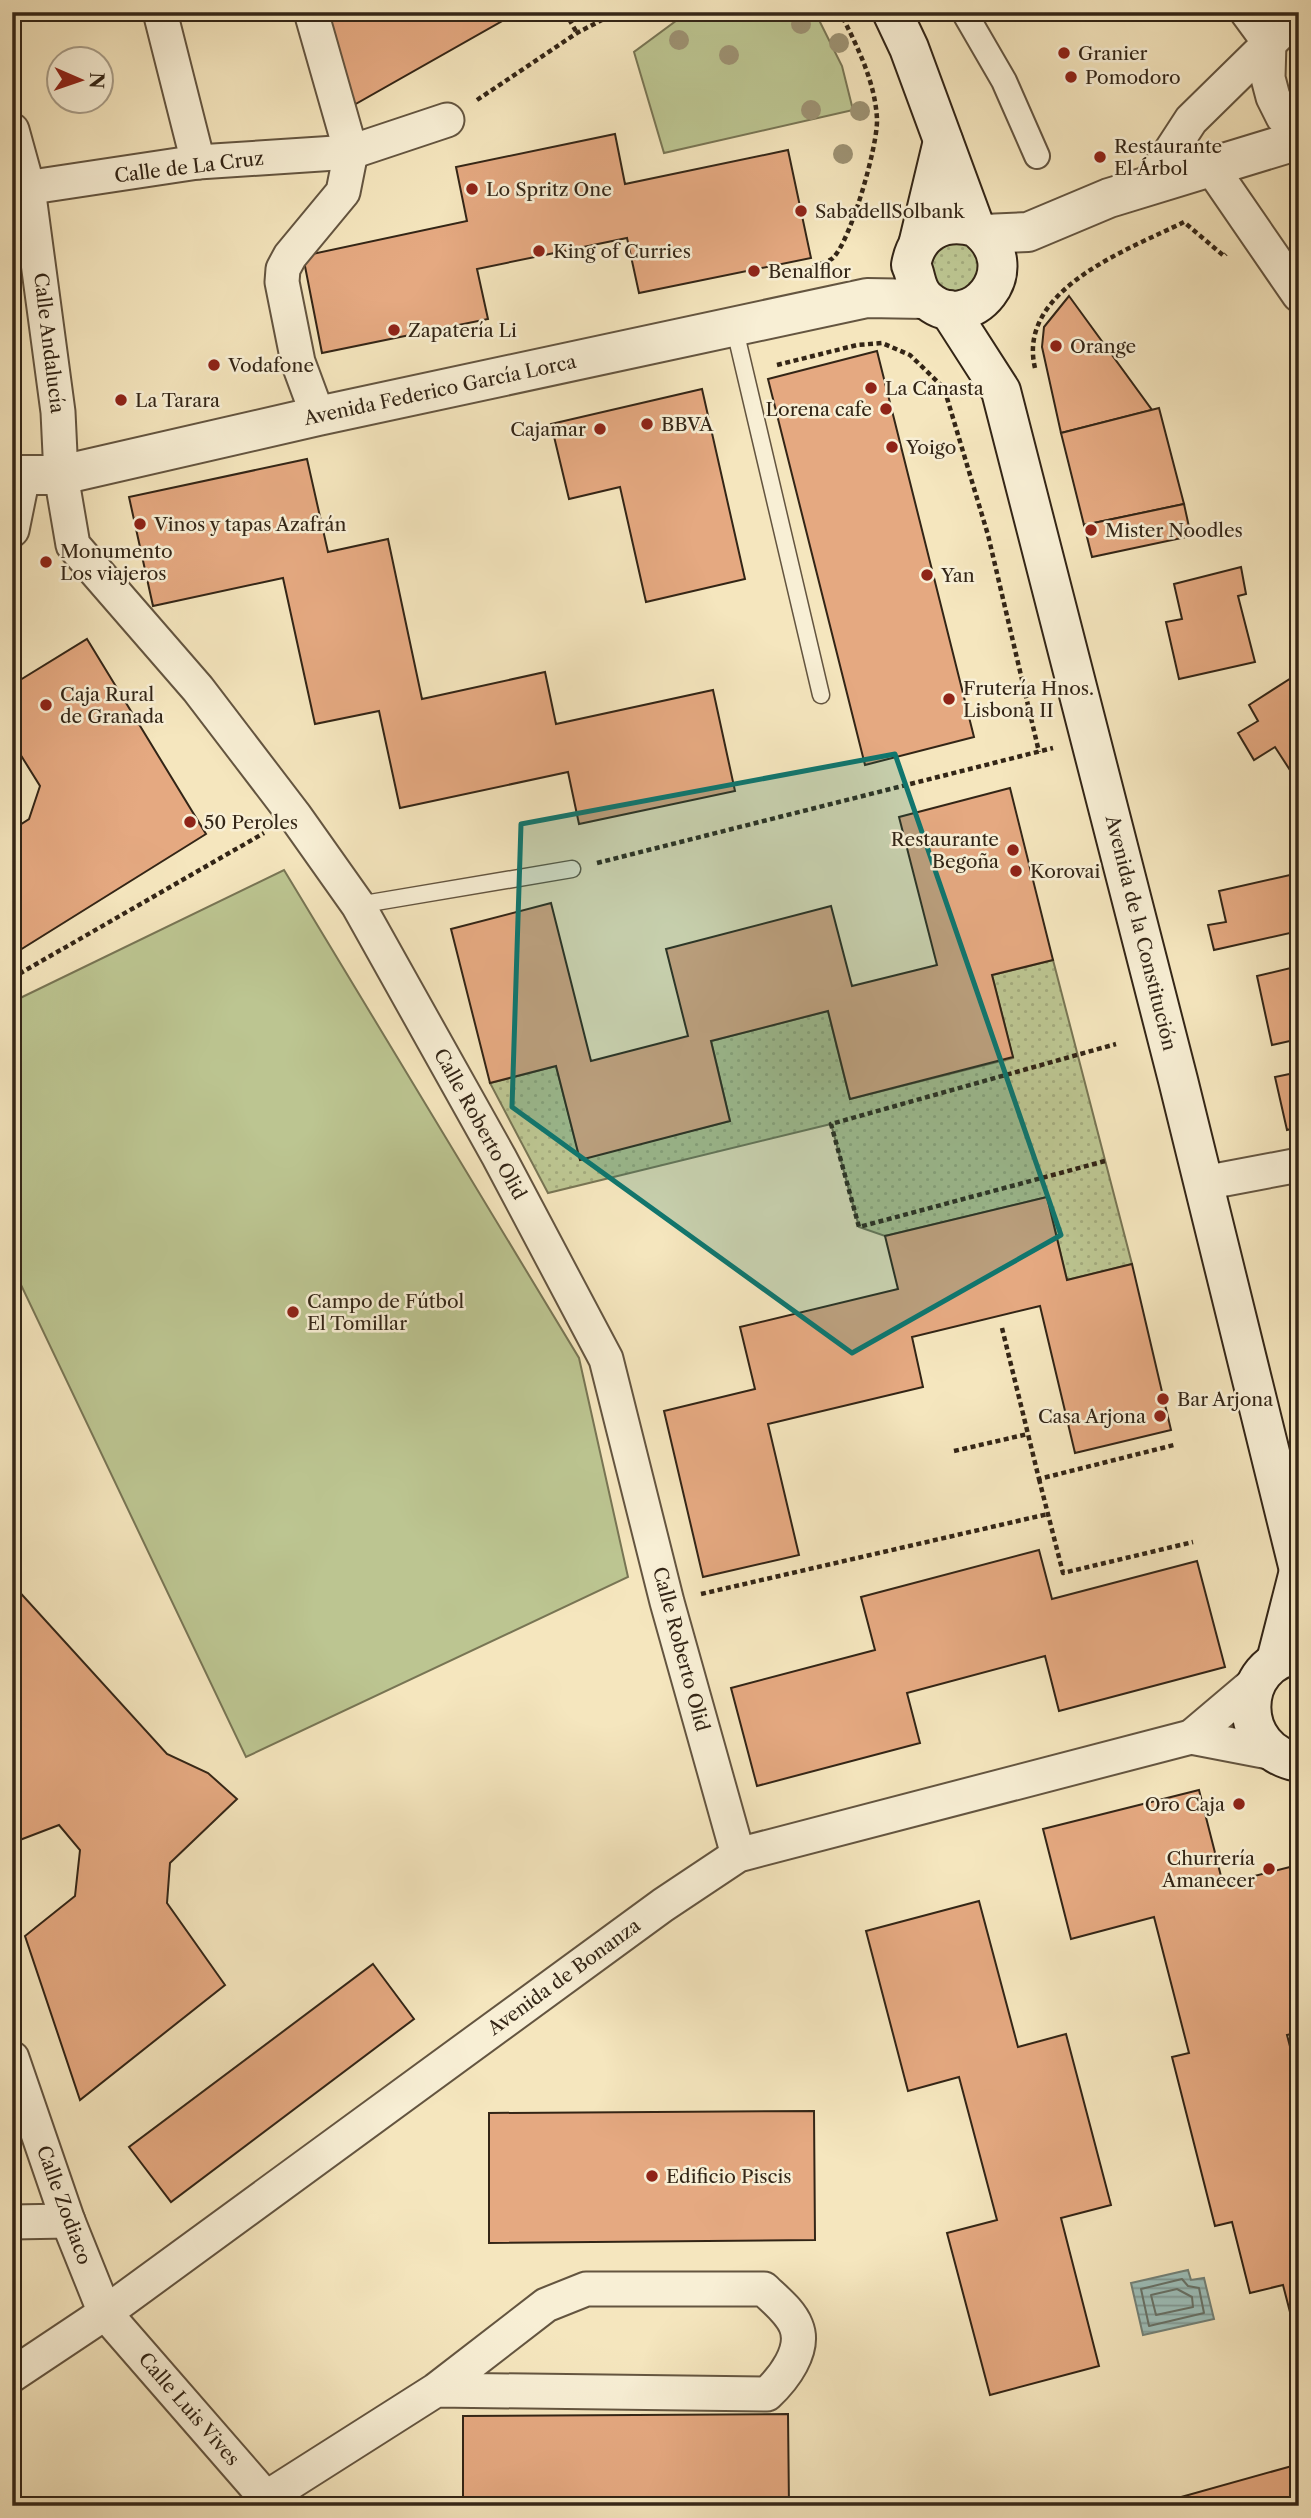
<svg xmlns="http://www.w3.org/2000/svg" width="1311" height="2518" viewBox="0 0 1311 2518" font-family="'Libre Caslon Text',serif">
	<style>
		.green { fill: #bcc591; stroke: #787554; stroke-width: 2 }
		.garden { fill: url(#garden-dots); stroke: #787554; stroke-width: 2 }
		.water { fill: url(#water-rules); stroke: #738177; stroke-width: 2 }
		.lines { fill: none; stroke-linecap: round; stroke-linejoin: round }
		.shore { stroke: #687267; stroke-width: 2 }
		.building { fill: #e5a981; stroke: #332516; stroke-width: 2 }
		.service-casing { stroke: #645540; stroke-width: 19 }
		.pedestrian-casing { stroke: #645540; stroke-width: 28 }
		.minor-casing { stroke: #645540; stroke-width: 37 }
		.tertiary-casing { stroke: #645540; stroke-width: 42 }
		.secondary-casing { stroke: #332516; stroke-width: 42 }
		.path { stroke: #332516; stroke-width: 4.5; stroke-dasharray: 5 3.5; stroke-linecap: butt }
		.service { stroke: #f8efd5; stroke-width: 16 }
		.pedestrian { stroke: #f8efd5; stroke-width: 24 }
		.minor { stroke: #f8efd5; stroke-width: 33 }
		.tertiary { stroke: #f8efd5; stroke-width: 38 }
		.secondary { stroke: #f8efd5; stroke-width: 38 }
		.tree { fill: #9d9273 }
		.marked { fill: #0f766e; fill-opacity: 0.2; stroke: #0f766e; stroke-width: 5; stroke-linejoin: round }
		.poi-dot { fill: #8f2418; stroke: #f8efd5; stroke-width: 2.5 }
		.labels { text-anchor: middle; dominant-baseline: central; stroke-width: 5; stroke-linejoin: round; paint-order: stroke }
		.poi-label { font-size: 19px; fill: #332516; stroke: #f8efd5; text-anchor: start }
		.street-label { font-size: 19px; fill: #332516; stroke: #f8efd5 }
	</style>
	<defs>
		<pattern id="garden-dots" width="8" height="8" patternUnits="userSpaceOnUse" patternTransform="scale(1.75)"><rect width="8" height="8" fill="#bcc591"/><path d="M2 2h.1M6 6h.1" fill="none" stroke="#a2a97c" stroke-width="1.8" stroke-linecap="round"/></pattern>
		<pattern id="water-rules" width="6" height="5" patternUnits="userSpaceOnUse" patternTransform="scale(1.75)"><rect width="6" height="5" fill="#9dbeb8"/><path d="M0 2.5h6" fill="none" stroke="#819a95"/></pattern>
	</defs>
	<rect width="100%" height="100%" fill="#f5e6be"/>
	<filter id="stains"><feTurbulence type="fractalNoise" baseFrequency=".00286" numOctaves="4"/><feColorMatrix values="0 0 0 0 .2 0 0 0 0 .09 0 0 0 0 .02 0 0 0 .5 -.17"/></filter>
	<radialGradient id="worn" r=".72"><stop offset=".6" stop-color="#630" stop-opacity="0"/><stop offset="1" stop-color="#630" stop-opacity=".3"/></radialGradient>
	<g class="green">
		<path d="M688 12H815L842 66 853 110 664 153 634 52Z"/>
		<path d="M284 870 579 1358 628 1577 246 1757 12 1266V1002Z"/>
	</g>
	<g class="garden">
		<path d="M975 238 981 282 939 298 917 250Z"/>
		<path d="M1053 960 1132 1264 1067 1280 1047 1197 885 1236 859 1227 831 1124 548 1193 490 1083 556 1066 580 1159 730 1121 711 1041 828 1011 850 1099 1013 1058 992 975Z"/>
	</g>
	<path class="water" d="M1188 2270 1191 2280 1204 2278 1214 2319 1143 2335 1131 2283Z"/>
	<g class="lines">
		<g class="shore">
			<path d="M1182 2279 1188 2286 1199 2288 1204 2313 1149 2326 1141 2289Z"/>
			<path d="M1177 2289 1192 2297 1193 2307 1156 2315 1151 2295Z"/>
		</g>
	</g>
	<g class="building">
		<path d="M318 12H518L345 110Z"/>
		<path d="M615 134 625 184 788 150 811 258 639 293 627 238 477 269 488 319 322 353 303 256 467 221 456 167Z"/>
		<path d="M1069 296 1152 410 1061 433 1042 347 1044 327Z"/>
		<path d="M877 351 974 737 865 765 768 379Z"/>
		<path d="M702 389 745 579 646 602 620 487 569 499 551 424Z"/>
		<path d="M1159 408 1184 504 1084 525 1061 433Z"/>
		<path d="M307 459 328 552 388 539 422 699 545 672 556 724 713 690 735 791 579 824 568 772 400 808 379 711 315 724 283 578 153 606 129 497Z"/>
		<path d="M1184 504 1191 536 1092 557 1084 525Z"/>
		<path d="M1241 567 1246 594 1238 596 1255 662 1179 679 1166 622 1182 619 1174 584Z"/>
		<path d="M87 639 206 834 12 955V830L29 819 40 786 12 741V685Z"/>
		<path d="M1299 673V784L1275 747 1254 760 1238 733 1258 721 1249 705Z"/>
		<path d="M1010 788 1053 960 992 975 1013 1057 850 1099 828 1011 711 1041 730 1121 580 1160 556 1066 490 1083 451 929 551 903 591 1061 688 1036 666 949 831 906 852 986 937 965 899 817Z"/>
		<path d="M1299 873V931L1214 950 1208 925 1226 922 1219 891Z"/>
		<path d="M1299 966V1039L1272 1045 1257 976Z"/>
		<path d="M1299 1072V1127L1287 1130 1275 1077Z"/>
		<path d="M1047 1197 1067 1280 1132 1264 1171 1430 1075 1453 1040 1306 912 1337 923 1387 768 1424 799 1555 703 1577 664 1411 755 1389 740 1327 898 1289 885 1236Z"/>
		<path d="M1039 1550 1052 1599 1197 1561 1225 1667 1059 1711 1045 1656 907 1693 920 1743 757 1786 731 1688 875 1650 861 1597Z"/>
		<path d="M12 1587H15L167 1754 208 1773 237 1799 170 1863 167 1903 225 1985 80 2100 25 1936 75 1896 80 1850 59 1825 12 1843Z"/>
		<path d="M1199 1790 1223 1884 1294 1866 1299 1886V2032L1287 2035 1299 2081V2347L1283 2285 1250 2293 1232 2222 1215 2226 1172 2057 1189 2053 1154 1917 1071 1939 1043 1829Z"/>
		<path d="M979 1901 1018 2047 1066 2034 1111 2205 1061 2218 1099 2366 990 2395 947 2233 997 2220 959 2077 908 2091 866 1931Z"/>
		<path d="M373 1964 414 2019 171 2202 129 2147Z"/>
		<path d="M814 2111 815 2240 489 2243V2113Z"/>
		<path d="M788 2414 789 2506H463V2416Z"/>
		<path d="M1299 2464V2506H1149Z"/>
	</g>
	<g class="lines">
		<g class="service-casing">
			<g id="service">
				<path d="M734 326 821 695"/>
				<path d="M358 905 572 869"/>
			</g>
		</g>
		<g class="pedestrian-casing">
			<path id="pedestrian" d="M964 12 1004 81 1037 156"/>
		</g>
		<g class="minor-casing">
			<g id="minor">
				<path d="M160 12 198 162"/>
				<path d="M311 12 351 152 343 192 290 256 283 269 282 282 298 362 318 416"/>
				<path d="M1247 12 1269 42 1268 78 1273 97 1283 117 1299 134"/>
				<path d="M12 130 28 188 58 412 61 475 73 545 198 689 295 816 358 905 499 1157 606 1359 667 1602 738 1855"/>
				<path d="M1211 167 1299 295"/>
				<path d="M1148 186 1191 120 1299 14"/>
				<path d="M12 190 198 162 351 152 447 120"/>
				<path d="M12 530 23 476"/>
				<path d="M1204 1183 1299 1165"/>
				<path d="M1191 1737 1256 1682"/>
				<path d="M12 2058 68 2221 105 2313 273 2506"/>
				<path d="M12 2222 68 2221"/>
				<path d="M12 2375 105 2313 663 1905 738 1855 1191 1737 1274 1753"/>
				<path d="M266 2498 436 2390 546 2305 586 2289H764C775 2300 790 2311 796 2326 806 2350 783 2379 767 2394L436 2390"/>
			</g>
		</g>
		<g class="tertiary-casing">
			<g id="tertiary">
				<path d="M984 234 1028 232 1109 198 1299 140"/>
				<path d="M12 475H61L318 416 867 298 925 299"/>
			</g>
		</g>
		<g class="secondary-casing">
			<g id="secondary">
				<path d="M892 12 909 48 975 227C1031 267 970 339 926 299 915 289 917 277 911 265 917 232 943 218 975 227"/>
				<path d="M919 241 943 141"/>
				<path d="M949 310 1001 391 1178 1080 1299 1570"/>
				<path d="M1299 1654C1235 1662 1236 1752 1299 1762"/>
				<path d="M1276 1661 1299 1571"/>
			</g>
		</g>
		<g class="path">
			<path d="M565 12 577 33"/>
			<path d="M477 100 577 33 617 12"/>
			<path d="M813 267C819 264 828 262 833 258 851 240 878 145 877 119 875 81 857 46 840 12"/>
			<path d="M777 365 857 345 882 343 910 355 944 388 988 535 1039 752"/>
			<path d="M1035 368C1016 289 1130 249 1184 222L1224 256 1226 254"/>
			<path d="M597 863 1053 748"/>
			<path d="M12 978 264 833"/>
			<path d="M1105 1161 859 1227 831 1124 1116 1044"/>
			<path d="M1002 1328 1039 1479 1174 1445"/>
			<path d="M954 1451 1028 1434"/>
			<path d="M1039 1479 1063 1573 1193 1542"/>
			<path d="M701 1594 1048 1514"/>
		</g>
		<use href="#service" class="service"/>
		<use href="#pedestrian" class="pedestrian"/>
		<use href="#minor" class="minor"/>
		<use href="#tertiary" class="tertiary"/>
		<use href="#secondary" class="secondary"/>
	</g>
	<g class="tree">
		<circle cx="801" cy="24" r="10"/>
		<circle cx="679" cy="40" r="10"/>
		<circle cx="839" cy="43" r="10"/>
		<circle cx="729" cy="55" r="10"/>
		<circle cx="811" cy="110" r="10"/>
		<circle cx="860" cy="111" r="10"/>
		<circle cx="843" cy="154" r="10"/>
	</g>
	<path class="marked" d="M895 754 1061 1235 852 1353 512 1107 521 824Z"/>
	<g class="poi-dot">
		<circle cx="1064" cy="53" r="7"/>
		<circle cx="1071" cy="77" r="7"/>
		<circle cx="1100" cy="157" r="7"/>
		<circle cx="472" cy="189" r="7"/>
		<circle cx="801" cy="211" r="7"/>
		<circle cx="539" cy="251" r="7"/>
		<circle cx="754" cy="271" r="7"/>
		<circle cx="394" cy="330" r="7"/>
		<circle cx="1056" cy="346" r="7"/>
		<circle cx="214" cy="365" r="7"/>
		<circle cx="871" cy="388" r="7"/>
		<circle cx="121" cy="400" r="7"/>
		<circle cx="886" cy="409" r="7"/>
		<circle cx="647" cy="424" r="7"/>
		<circle cx="600" cy="429" r="7"/>
		<circle cx="892" cy="447" r="7"/>
		<circle cx="140" cy="524" r="7"/>
		<circle cx="1091" cy="530" r="7"/>
		<circle cx="46" cy="562" r="7"/>
		<circle cx="927" cy="575" r="7"/>
		<circle cx="949" cy="699" r="7"/>
		<circle cx="46" cy="705" r="7"/>
		<circle cx="190" cy="822" r="7"/>
		<circle cx="1013" cy="850" r="7"/>
		<circle cx="1016" cy="871" r="7"/>
		<circle cx="293" cy="1312" r="7"/>
		<circle cx="1163" cy="1399" r="7"/>
		<circle cx="1160" cy="1416" r="7"/>
		<circle cx="1239" cy="1804" r="7"/>
		<circle cx="1269" cy="1869" r="7"/>
		<circle cx="652" cy="2176" r="7"/>
	</g>
	<g class="labels">
		<g class="poi-label">
			<text x="1078" y="53">Granier</text>
			<text x="1085" y="77">Pomodoro</text>
			<text x="1114" y="146">Restaurante<tspan x="1114" dy="22">El Árbol</tspan></text>
			<text x="486" y="189">Lo Spritz One</text>
			<text x="815" y="211">SabadellSolbank</text>
			<text x="553" y="251">King of Curries</text>
			<text x="768" y="271">Benalflor</text>
			<text x="408" y="330">Zapatería Li</text>
			<text x="1070" y="346">Orange</text>
			<text x="228" y="365">Vodafone</text>
			<text x="885" y="388">La Canasta</text>
			<text x="135" y="400">La Tarara</text>
			<text x="872" y="409" text-anchor="end">Lorena cafe</text>
			<text x="661" y="424">BBVA</text>
			<text x="586" y="429" text-anchor="end">Cajamar</text>
			<text x="906" y="447">Yoigo</text>
			<text x="154" y="524">Vinos y tapas Azafrán</text>
			<text x="1105" y="530">Mister Noodles</text>
			<text x="60" y="551">Monumento<tspan x="60" dy="22">Los viajeros</tspan></text>
			<text x="941" y="575">Yan</text>
			<text x="963" y="688">Frutería Hnos.<tspan x="963" dy="22">Lisbona II</tspan></text>
			<text x="60" y="694">Caja Rural<tspan x="60" dy="22">de Granada</tspan></text>
			<text x="204" y="822">50 Peroles</text>
			<text x="999" y="839" text-anchor="end">Restaurante<tspan x="999" dy="22">Begoña</tspan></text>
			<text x="1030" y="871">Korovai</text>
			<text x="307" y="1301">Campo de Fútbol<tspan x="307" dy="22">El Tomillar</tspan></text>
			<text x="1177" y="1399">Bar Arjona</text>
			<text x="1146" y="1416" text-anchor="end">Casa Arjona</text>
			<text x="1225" y="1804" text-anchor="end">Oro Caja</text>
			<text x="1255" y="1858" text-anchor="end">Churrería<tspan x="1255" dy="22">Amanecer</tspan></text>
			<text x="666" y="2176">Edificio Piscis</text>
		</g>
		<g class="street-label">
			<text transform="translate(189 167) rotate(-7)">Calle de La Cruz</text>
			<text transform="translate(49 343) rotate(83)">Calle Andalucía</text>
			<text transform="translate(440 390) rotate(-12)">Avenida Federico García Lorca</text>
			<text transform="translate(1141 933) rotate(76)">Avenida de la Constitución</text>
			<text transform="translate(480 1124) rotate(61)">Calle Roberto Olid</text>
			<text transform="translate(681 1649) rotate(75)">Calle Roberto Olid</text>
			<text transform="translate(564 1977) rotate(-36)">Avenida de Bonanza</text>
			<text transform="translate(64 2205) rotate(70)">Calle Zodiaco</text>
			<text transform="translate(189 2409) rotate(49)">Calle Luis Vives</text>
		</g>
	</g>
	<rect width="1311" height="2518" fill="none" stroke="#f5e6be" stroke-width="42"/>
	<rect x="14" y="14" width="1283" height="2490" fill="none" stroke="#332516" stroke-width="3.5"/>
	<rect x="21" y="21" width="1269" height="2476" fill="none" stroke="#332516" stroke-width="2"/>
	<g transform="translate(80 80) rotate(92)"><circle r="33" fill="#f8efd5" stroke="#a99e89" stroke-width="2"/>
	<path d="M0-5L12 26L0 18L-12 26Z" fill="#8f2418"/>
	<text y="-10" font-size="19" font-weight="bold" text-anchor="middle" fill="#332516">N</text>
	</g>
	<rect width="100%" height="100%" filter="url(#stains)"/>
	<rect width="100%" height="100%" fill="url(#worn)"/>
</svg>
